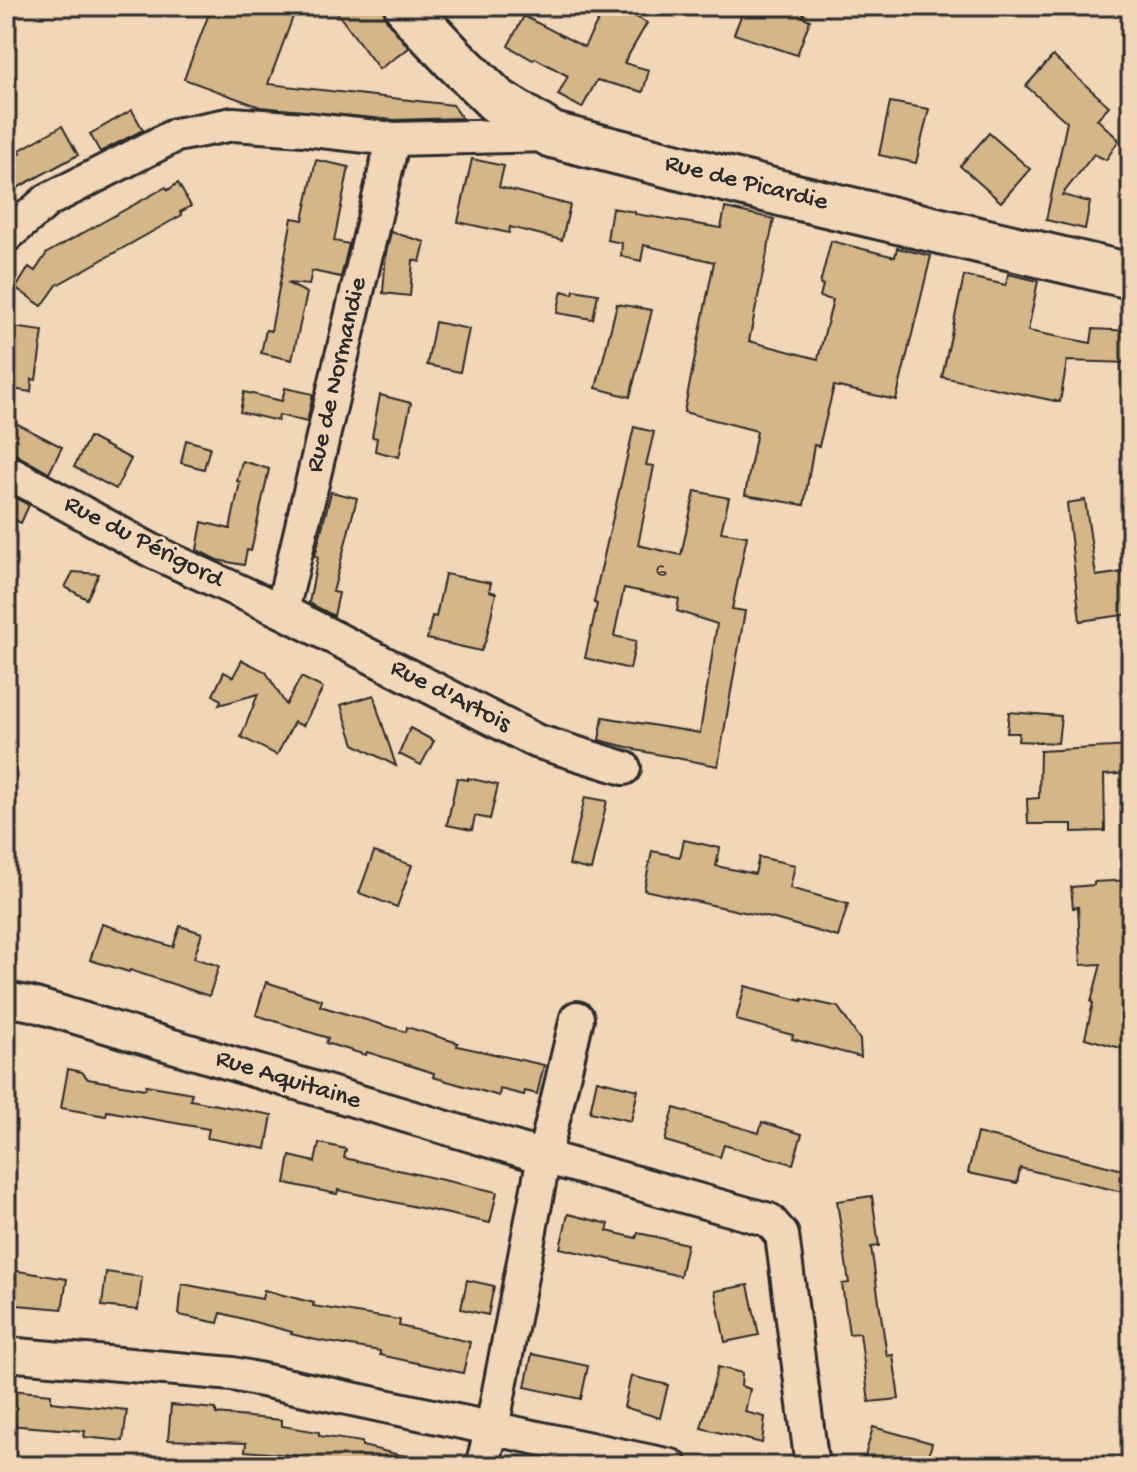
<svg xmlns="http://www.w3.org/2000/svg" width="1137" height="1472" viewBox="0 0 1137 1472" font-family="'Gochi Hand',sans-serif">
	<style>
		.building { fill: #d5b689; stroke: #2b2b2b; stroke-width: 2 }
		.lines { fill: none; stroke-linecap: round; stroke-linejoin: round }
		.street-casing { stroke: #2b2b2b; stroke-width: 38 }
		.secondary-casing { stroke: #2b2b2b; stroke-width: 50 }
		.street { stroke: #f1d6b8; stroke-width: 32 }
		.secondary { stroke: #f1d6b8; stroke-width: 44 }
		.labels { text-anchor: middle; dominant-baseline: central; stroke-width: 6; stroke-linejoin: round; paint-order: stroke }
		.number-label { font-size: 22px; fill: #564e42 }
		.street-label { font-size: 26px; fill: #2b2b2b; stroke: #f1d6b8 }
	</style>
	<rect width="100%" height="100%" fill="#f1d6b8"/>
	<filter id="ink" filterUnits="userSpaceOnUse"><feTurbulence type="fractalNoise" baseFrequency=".0125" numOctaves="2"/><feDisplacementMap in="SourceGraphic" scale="16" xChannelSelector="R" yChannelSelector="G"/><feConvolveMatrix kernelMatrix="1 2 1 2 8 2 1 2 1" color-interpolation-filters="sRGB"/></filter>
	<g filter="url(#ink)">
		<g class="building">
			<path d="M212 6H297L268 84 453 105 462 118 394 120 260 107 184 79Z"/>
			<path d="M332 6H382L387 21 409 48 379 69Z"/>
			<path d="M606 6H637L633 15 647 23 624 63 649 70 643 92 597 80 582 108 558 95 568 76 535 58 533 60 508 46 524 16 584 47Z"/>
			<path d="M745 6H785L804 13 803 17 810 20 797 55 734 34Z"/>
			<path d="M1053 56 1109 106 1097 119 1119 140 1106 160 1094 154 1062 195 1090 202 1085 229 1046 220 1067 122 1026 86Z"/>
			<path d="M890 102 929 109 916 163 879 155Z"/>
			<path d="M132 110 143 130 100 152 90 134Z"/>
			<path d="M62 126 78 155 6 194V162L21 153 20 150Z"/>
			<path d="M989 133 1030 169 1001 202 960 166Z"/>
			<path d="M472 159 504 166 499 187 570 205 562 240 510 227 509 233 458 222Z"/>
			<path d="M316 160 349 167 334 241 349 244 341 277 312 271 309 285 287 283 307 293 292 360 261 353 266 330 271 331 292 218 303 220Z"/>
			<path d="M178 183 191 206 180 212 182 215 57 285 42 306 16 288 29 267 35 271 47 253 166 187 168 190Z"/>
			<path d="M612 208 635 212V214L721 228 725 208 774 219 749 341 818 359 833 300 820 297 823 285 820 284 831 241 895 257 897 248 931 256 896 400 834 386 819 446 814 445 804 505 745 495 757 431 684 412 714 262 644 245 641 261 621 256 622 243 607 240Z"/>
			<path d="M391 232 425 242 420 262 413 260 410 296 383 293 386 253Z"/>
			<path d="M1008 274 1038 281 1028 331 1091 343 1093 329 1131 331V363L1067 361 1060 402 942 377 964 276 1006 285Z"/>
			<path d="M574 290 598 294 593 319 557 313 562 291 573 294Z"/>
			<path d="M617 304 652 310 630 397 596 388Z"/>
			<path d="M435 322 469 329 460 372 427 365Z"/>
			<path d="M11 327 43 331 36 380 32 379 31 392 6 388V361Z"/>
			<path d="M285 388 313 394 307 422 279 415 278 421 240 412 244 392 282 401Z"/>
			<path d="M380 395 411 403 399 457 375 451 377 438 372 437Z"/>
			<path d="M6 418 62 447 49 473 15 454 6 452Z"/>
			<path d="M634 427 654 432 646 465 654 466 638 545 681 555 695 491 729 498 721 532 747 536 732 609 745 611 718 766 635 750V749L599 740 603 717 700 733 717 624 677 611 679 599 624 588 614 636 636 641 630 669 585 658 597 604 594 603 598 582Z"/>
			<path d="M89 437 131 459 116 489 74 467Z"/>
			<path d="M186 440 210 447 204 469 181 463Z"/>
			<path d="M242 461 269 469 251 551 247 550 244 565 217 560 197 550 202 522 230 529 240 482 237 481Z"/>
			<path d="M331 492 357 498 333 592 339 593 334 616 309 603 318 557 315 556Z"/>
			<path d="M6 493 29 505 21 523 6 516Z"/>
			<path d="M1085 500 1096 576 1131 571V614L1080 621 1067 503Z"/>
			<path d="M73 572 99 574 87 599 65 587Z"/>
			<path d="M445 574 491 583 489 591 496 593 486 640 481 651 427 639 432 616 436 617Z"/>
			<path d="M242 660 266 672 286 705 301 677 323 688 303 726 294 722 277 755 241 737 258 694 219 705 221 700 213 695 224 672 233 677Z"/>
			<path d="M374 695 378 711 396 766 354 744 341 705Z"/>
			<path d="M1009 712 1061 716 1058 743 1018 741 1019 733H1007Z"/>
			<path d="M410 728 434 741 421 765 399 754Z"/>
			<path d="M1131 746V773L1104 775 1105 831 1072 832V824H1028L1027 799 1039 798 1040 751Z"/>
			<path d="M457 778 468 780V778L498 785 490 819 475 816 472 830 447 825Z"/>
			<path d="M585 797 607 801 591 870 569 865Z"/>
			<path d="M684 840 720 848 716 866 755 874 759 857 795 865 790 888 848 904 838 937 771 918 644 890 652 851 680 857Z"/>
			<path d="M374 852 412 865 397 907 359 893Z"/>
			<path d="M1131 880V1051L1085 1038 1093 1003 1091 1002 1101 964 1081 965 1078 907 1073 908 1071 887 1094 885V882Z"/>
			<path d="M102 924 173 947 180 926 202 933 194 958 219 966 209 996 130 970 129 972 90 960Z"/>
			<path d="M266 982 322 1000 320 1006 406 1032 407 1027 458 1043 457 1046 544 1065 537 1094 525 1091 524 1095 500 1089 499 1096 433 1077 434 1073 367 1052 366 1055 326 1043 328 1038 256 1015Z"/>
			<path d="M745 986 802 1001V999L838 1007 860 1040 861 1057 792 1039 793 1035 736 1020Z"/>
			<path d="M68 1069 82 1072 88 1079 145 1089 146 1085 192 1093 190 1100 272 1115 266 1149 207 1138 209 1129 107 1111 106 1116 61 1108Z"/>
			<path d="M597 1080 638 1090 631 1121 590 1112Z"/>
			<path d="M674 1108 759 1133 762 1122 802 1134 793 1164 724 1145 720 1157 665 1141Z"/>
			<path d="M977 1133 1131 1172 1127 1193 1020 1168 1017 1183 968 1173Z"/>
			<path d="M319 1143 346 1149 344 1158 497 1192 490 1223 338 1190 337 1194 285 1183 290 1156 315 1162Z"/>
			<path d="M872 1196 879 1246 871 1247 887 1356 893 1355 899 1399 869 1402 860 1333 849 1334 842 1284 849 1283 837 1201Z"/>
			<path d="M568 1214 609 1224 607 1231 636 1238 638 1233 687 1244 680 1276 560 1248Z"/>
			<path d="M6 1269 67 1279 62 1309 6 1304Z"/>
			<path d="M106 1272 142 1277 138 1310 102 1306Z"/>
			<path d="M467 1280 494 1286 488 1315 461 1309Z"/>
			<path d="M182 1284 262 1299 264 1290 314 1303 313 1306 400 1320 399 1326 470 1342 463 1373 380 1355V1351L316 1340 291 1334 292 1332 221 1313 218 1323 179 1315Z"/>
			<path d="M748 1285 759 1335 725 1342 715 1291Z"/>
			<path d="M532 1354 588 1366 581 1399 525 1387Z"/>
			<path d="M718 1367 742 1373 741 1386 750 1389 745 1412 765 1417 762 1443 701 1428Z"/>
			<path d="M631 1376 668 1385 660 1418 624 1407Z"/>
			<path d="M10 1390 51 1394V1402L127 1410 123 1441 84 1437 85 1431 7 1425Z"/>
			<path d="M171 1405 216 1409V1414L282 1420V1426L319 1432V1436L362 1442V1446L413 1458 412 1466H299L301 1456 245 1451 246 1443 168 1440Z"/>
			<path d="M873 1427 932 1443 926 1466H888L864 1460Z"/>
		</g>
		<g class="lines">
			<g class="street-casing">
				<g id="street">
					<path d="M6 236 48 200 176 135 233 124 304 129 393 139 552 135"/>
					<path d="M6 471 154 552 282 611 536 741 624 768"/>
					<path d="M282 611 393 139"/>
					<path d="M6 999 32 1004 544 1157 769 1220 782 1235 812 1466"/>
					<path d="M6 1354 233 1374 671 1466"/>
					<path d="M482 1466 492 1428 544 1157 577 1018"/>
				</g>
			</g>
			<g class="secondary-casing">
				<path id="secondary" d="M407 6 419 22 453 58 496 100 552 135 796 197 1131 276"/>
			</g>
			<use href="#street" class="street"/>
			<use href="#secondary" class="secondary"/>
		</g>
	</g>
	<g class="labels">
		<g class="number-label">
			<text x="661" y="572">6</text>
		</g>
		<g class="street-label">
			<text transform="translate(746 184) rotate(14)">Rue de Picardie</text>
			<text transform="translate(338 375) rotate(-77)">Rue de Normandie</text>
			<text transform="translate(143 543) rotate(27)">Rue du Périgord</text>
			<text transform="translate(450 697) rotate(27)">Rue d'Artois</text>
			<text transform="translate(288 1081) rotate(17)">Rue Aquitaine</text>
		</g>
	</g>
	<rect width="1137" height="1472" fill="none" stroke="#f1d6b8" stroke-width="32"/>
	<rect x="16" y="16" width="1105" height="1440" fill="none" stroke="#2b2b2b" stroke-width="3" filter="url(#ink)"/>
</svg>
